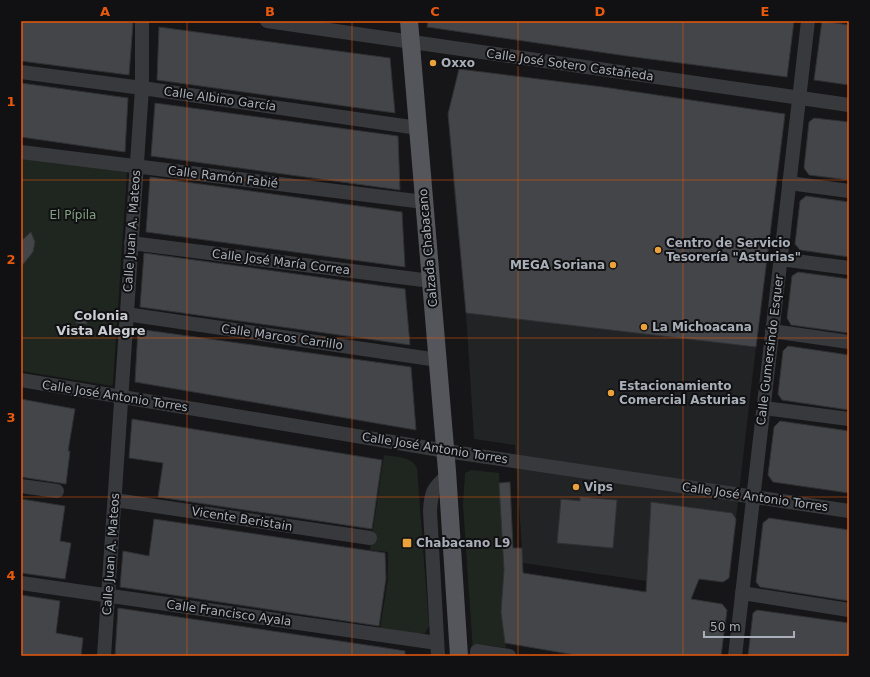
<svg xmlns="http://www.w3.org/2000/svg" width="870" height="677" viewBox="0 0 870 677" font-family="'DejaVu Sans',sans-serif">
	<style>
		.built { fill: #222325 }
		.green { fill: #1f261f }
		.building { fill: #434548; stroke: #303134 }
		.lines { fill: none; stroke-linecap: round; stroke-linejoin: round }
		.minor { stroke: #37393d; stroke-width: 14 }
		.major { stroke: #54565c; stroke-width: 18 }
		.grid { fill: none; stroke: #e8590c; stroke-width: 1; stroke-opacity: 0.55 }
		.poi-dot { fill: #eba23b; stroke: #111113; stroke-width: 1.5 }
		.labels { text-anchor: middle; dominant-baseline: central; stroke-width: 4; stroke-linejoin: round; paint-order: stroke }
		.poi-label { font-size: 12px; font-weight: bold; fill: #a9afb8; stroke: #111113; text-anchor: start }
		.street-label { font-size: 12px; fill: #a9afb8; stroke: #111113 }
		.park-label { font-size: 12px; fill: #81a281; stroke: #111113 }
		.neighbourhood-label { font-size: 13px; font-weight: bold; fill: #cacdd4; stroke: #111113 }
		.neatline { fill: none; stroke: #e8590c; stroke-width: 1.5 }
		.grid-label { font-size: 13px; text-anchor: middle; font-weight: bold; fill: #e8590c }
	</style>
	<rect width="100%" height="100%" fill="#161618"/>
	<path class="built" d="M453 181 771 218 729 578 723 582 699 579 695 588 523 563 515 445 474 439 466 313Z"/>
	<g class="green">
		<path d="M21 156 127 172 113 383 112 386 21 371Z"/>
		<path d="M384 455C395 457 411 456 417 468L429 626 425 633 416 635 380 629 388 579V552L370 550Z"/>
		<path d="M471 470 499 473 504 570 501 612 506 648 479 644 473 651 463 505 465 473Z"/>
	</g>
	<g class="building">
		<path d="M21 21H121L133 23 129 75 21 61Z"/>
		<path d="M428 21H794L787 77 627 56 427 27Z"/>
		<path d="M822 21 849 25V85L814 80Z"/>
		<path d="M159 27 390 58 395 113 157 80Z"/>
		<path d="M459 69 603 87 785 114 756 347 466 313 448 114Z"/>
		<path d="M21 83 128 98 125 152 21 137Z"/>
		<path d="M155 103 398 136 400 190 151 156Z"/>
		<path d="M814 118 849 122V180L809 175 804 168 809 122Z"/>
		<path d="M150 177 402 212 405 267 146 232Z"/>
		<path d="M806 196 849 202V257L800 250 795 244 800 201Z"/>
		<path d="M31 232 35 242 33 252 21 267V241Z"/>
		<path d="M144 253 405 289 410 345 140 307Z"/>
		<path d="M798 272 849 279V333L791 325 787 318 792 276Z"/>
		<path d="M76 312H88L87 324 76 323Z"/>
		<path d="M138 329 411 367 416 430 135 382Z"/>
		<path d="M788 346 849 355V410L782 400 778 394 783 351Z"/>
		<path d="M21 399 75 409 68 451H70L66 484 21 477Z"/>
		<path d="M132 419 382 460 372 529 158 497 163 463 129 458Z"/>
		<path d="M780 421 849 431V493L773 482 768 475 774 427Z"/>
		<path d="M510 482 513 548H522L523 573 646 592 651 502 732 513 736 519 729 578 723 582 699 579 691 599 722 604 727 610 721 656H581L505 643 501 612 504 570 499 483Z"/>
		<path d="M580 497 617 500 613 548 557 543 561 499 580 501Z"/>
		<path d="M21 499 65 506 60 541 71 543 65 579 21 573Z"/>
		<path d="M769 518 849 530V601L760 587 756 582 763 523Z"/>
		<path d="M154 519 385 553 386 578 379 626 120 587 123 551 149 556Z"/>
		<path d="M21 595 60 601 56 633 83 638 81 656H21Z"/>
		<path d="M118 608 380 647 405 651V656H115Z"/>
		<path d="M757 610 849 623V656H748L753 613Z"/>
	</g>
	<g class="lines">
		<g class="minor">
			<path d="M267 21 849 105"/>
			<path d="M21 72 142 88 418 128"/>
			<path d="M21 152 424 202"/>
			<path d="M789 183 849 191"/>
			<path d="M131 243 431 281"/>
			<path d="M780 259 849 268"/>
			<path d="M126 314 438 360"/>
			<path d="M772 331 849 342"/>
			<path d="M21 380 446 451 849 511"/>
			<path d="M764 408 849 419"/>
			<path d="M21 486 57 491"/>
			<path d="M115 500 370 538"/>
			<path d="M21 583 437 643"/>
			<path d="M742 593 849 610"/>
			<path d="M104 656 142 88V21"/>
			<path d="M438 656 430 511C431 492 433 488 447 476"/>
			<path d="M477 656V651L509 656"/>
			<path d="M735 656 808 21"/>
		</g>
		<path class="major" d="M409 21 447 471 459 656"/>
	</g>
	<path class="grid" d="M187 21V656M352 21V656M518 21V656M683 21V656M21 180H849M21 338H849M21 497H849"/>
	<g class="poi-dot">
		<circle cx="433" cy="63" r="4"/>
		<circle cx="658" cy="250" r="4"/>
		<circle cx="613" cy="265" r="4"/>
		<circle cx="644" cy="327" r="4"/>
		<circle cx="611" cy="393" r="4"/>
		<circle cx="576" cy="487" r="4"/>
		<rect x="402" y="538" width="10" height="10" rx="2"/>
	</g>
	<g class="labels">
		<g class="poi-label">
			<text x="441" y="63">Oxxo</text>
			<text x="666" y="243">Centro de Servicio<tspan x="666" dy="14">Tesorería "Asturias"</tspan></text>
			<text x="605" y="265" text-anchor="end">MEGA Soriana</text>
			<text x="652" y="327">La Michoacana</text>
			<text x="619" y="386">Estacionamiento<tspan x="619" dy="14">Comercial Asturias</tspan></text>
			<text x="584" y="487">Vips</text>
			<text x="416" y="543">Chabacano L9</text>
		</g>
		<g class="street-label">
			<text transform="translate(570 65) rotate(8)">Calle José Sotero Castañeda</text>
			<text transform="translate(220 99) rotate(8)">Calle Albino García</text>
			<text transform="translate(223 177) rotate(7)">Calle Ramón Fabié</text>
			<text transform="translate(132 231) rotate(-86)">Calle Juan A. Mateos</text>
			<text transform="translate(428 248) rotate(-95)">Calzada Chabacano</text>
			<text transform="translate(281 262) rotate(7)">Calle José María Correa</text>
			<text transform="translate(282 337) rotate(8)">Calle Marcos Carrillo</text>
			<text transform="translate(770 350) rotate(-83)">Calle Gumersindo Esquer</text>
			<text transform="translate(115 396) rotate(9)">Calle José Antonio Torres</text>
			<text transform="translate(435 448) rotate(9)">Calle José Antonio Torres</text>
			<text transform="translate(755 497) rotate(8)">Calle José Antonio Torres</text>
			<text transform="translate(242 519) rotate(9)">Vicente Beristain</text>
			<text transform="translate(111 554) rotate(-86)">Calle Juan A. Mateos</text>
			<text transform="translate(229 613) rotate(8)">Calle Francisco Ayala</text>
		</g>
		<g class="park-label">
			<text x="73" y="215">El Pípila</text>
		</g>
		<g class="neighbourhood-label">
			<text x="101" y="315">Colonia<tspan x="101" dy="15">Vista Alegre</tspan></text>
		</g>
	</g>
	<rect width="870" height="677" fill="none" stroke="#111113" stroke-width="44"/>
	<path d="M704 631v6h90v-6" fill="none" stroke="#a9afb8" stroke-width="2"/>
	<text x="710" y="631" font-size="12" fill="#a9afb8" stroke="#111113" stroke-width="3" paint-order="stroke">50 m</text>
	<rect x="22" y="22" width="826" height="633" class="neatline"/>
	<g class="grid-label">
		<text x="105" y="16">A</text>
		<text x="270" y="16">B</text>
		<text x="435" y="16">C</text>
		<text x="600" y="16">D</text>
		<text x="765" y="16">E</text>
		<text x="11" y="106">1</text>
		<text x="11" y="264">2</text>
		<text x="11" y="422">3</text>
		<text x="11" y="580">4</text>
	</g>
</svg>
